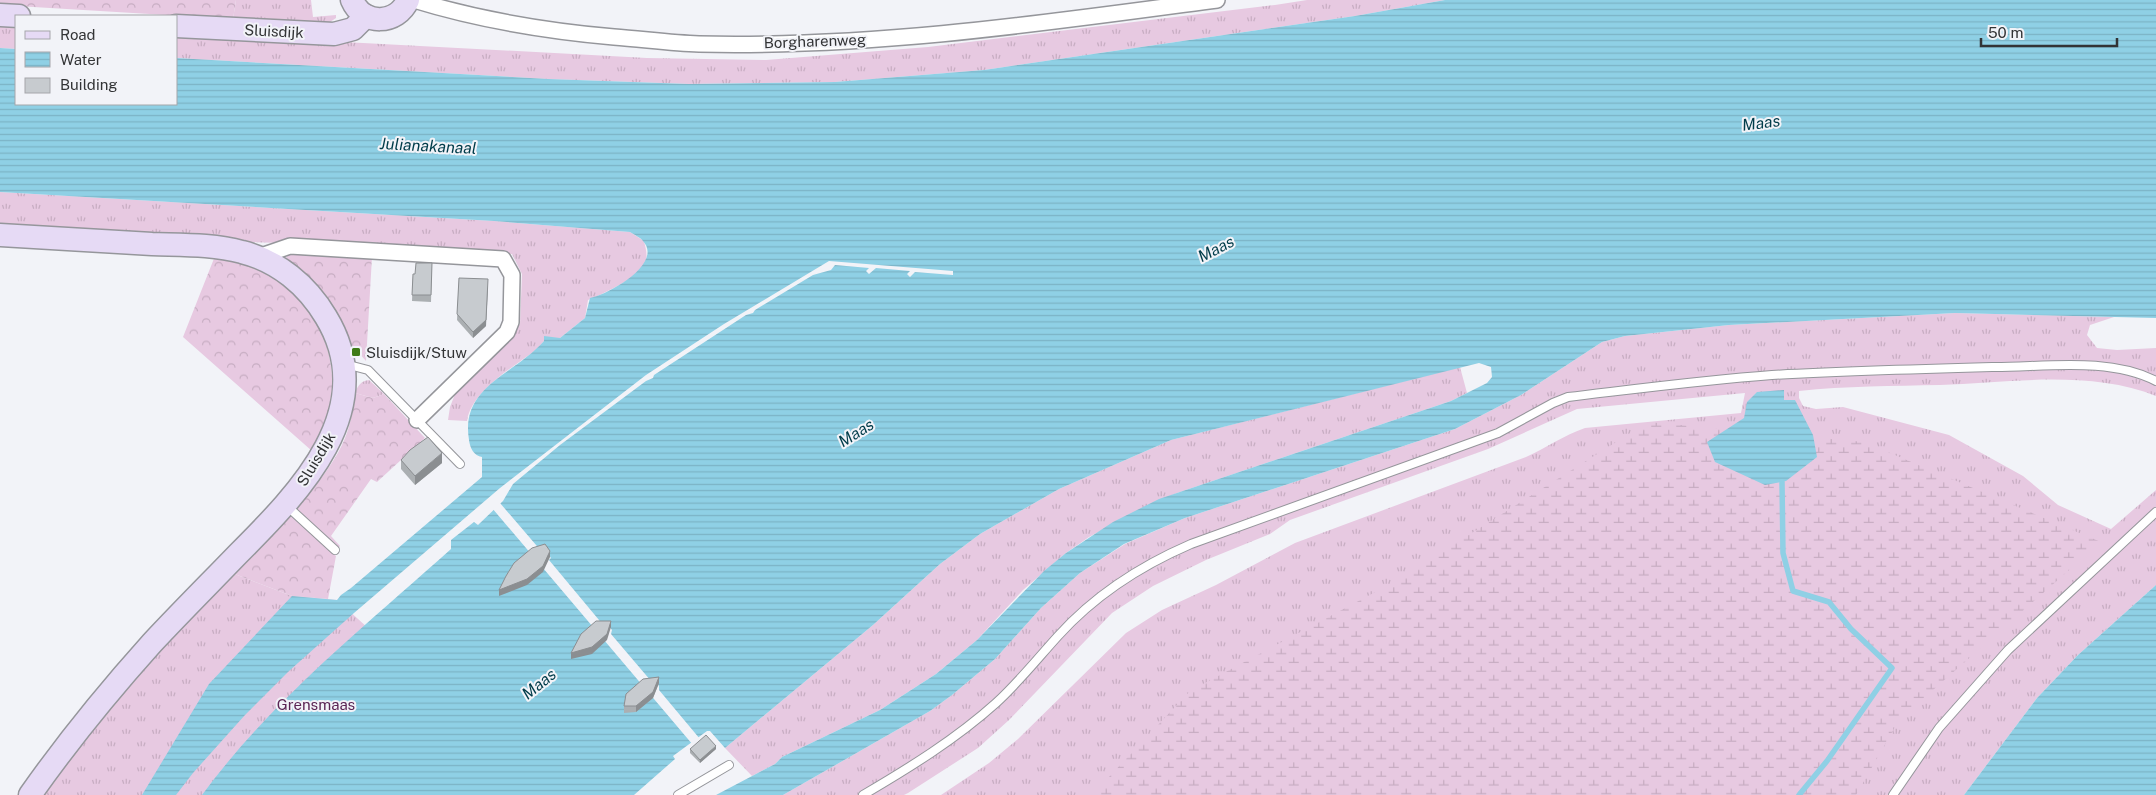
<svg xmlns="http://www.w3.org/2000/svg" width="2156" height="795" viewBox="0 0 2156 795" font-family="'Public Sans',sans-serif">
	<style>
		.grass { fill: url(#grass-tufts) }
		.forest { fill: url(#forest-crowns) }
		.wetland { fill: url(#wetland-marsh) }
		.water { fill: url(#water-rules) }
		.pier { fill: #f2f3f8 }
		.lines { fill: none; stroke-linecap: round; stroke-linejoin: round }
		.stream { stroke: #8fd0e5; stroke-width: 5.5 }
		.lane-casing { stroke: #95969b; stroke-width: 10 }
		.street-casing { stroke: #95969b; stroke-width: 18 }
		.secondary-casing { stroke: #95969b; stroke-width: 25 }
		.lane { stroke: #fff; stroke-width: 8 }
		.street { stroke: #fff; stroke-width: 15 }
		.secondary { stroke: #e6daf5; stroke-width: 22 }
		.wall { fill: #abafb2 }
		.shaded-wall { fill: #8b8e91 }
		.building { fill: #c7cbcf; stroke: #8b8e91 }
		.poi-dot { fill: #3e7b16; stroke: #f2f3f8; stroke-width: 2 }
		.labels { text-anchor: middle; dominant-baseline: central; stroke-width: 4; stroke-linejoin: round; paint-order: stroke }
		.street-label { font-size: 15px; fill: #323335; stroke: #f2f3f8 }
		.poi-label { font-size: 15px; fill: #323335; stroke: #f2f3f8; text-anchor: start }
		.park-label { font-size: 15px; fill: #5b2655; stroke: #f2f3f8 }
		.water-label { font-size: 16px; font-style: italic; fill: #003c4a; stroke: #f2f3f8 }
	</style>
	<defs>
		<pattern id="grass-tufts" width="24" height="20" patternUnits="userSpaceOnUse" patternTransform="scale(1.25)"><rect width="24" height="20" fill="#e7c9e1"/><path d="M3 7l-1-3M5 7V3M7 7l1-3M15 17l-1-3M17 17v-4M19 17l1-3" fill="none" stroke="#c7adc2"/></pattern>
		<pattern id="forest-crowns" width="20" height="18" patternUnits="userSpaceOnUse" patternTransform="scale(1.25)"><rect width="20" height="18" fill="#e7c9e1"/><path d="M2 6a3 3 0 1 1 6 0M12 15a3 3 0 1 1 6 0" fill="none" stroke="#c7adc2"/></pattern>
		<pattern id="wetland-marsh" width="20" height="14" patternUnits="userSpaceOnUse" patternTransform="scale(1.25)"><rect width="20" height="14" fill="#e7c9e1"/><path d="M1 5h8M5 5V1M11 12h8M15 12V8" fill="none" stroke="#c7adc2"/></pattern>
		<pattern id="water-rules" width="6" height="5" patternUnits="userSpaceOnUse" patternTransform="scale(1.25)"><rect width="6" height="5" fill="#8fd0e5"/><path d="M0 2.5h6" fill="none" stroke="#7cb3c5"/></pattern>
	</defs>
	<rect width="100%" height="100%" fill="#f2f3f8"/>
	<g class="grass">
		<path d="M236 0H311L313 17 336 15V18L327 24 233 19Z"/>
		<path d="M1307 0H1445L1355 16 984 70 835 82 689 84 548 79 176 58V33L647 58 766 60 928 47 1275 5Z"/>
		<path d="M0 23 16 24V49L0 48Z"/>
		<path d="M0 192 494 221 630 232 644 241C646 249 649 260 643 268 634 279 601 295 588 300L585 318 560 338 544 341 537 349C514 367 472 390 467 421L448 420 450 407 457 389 520 324 522 274 512 254 366 245 245 242 0 225Z"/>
		<path d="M1955 313 2114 317 2090 325 2087 335 2097 348 2117 350 2156 348V396C2091 370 2010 382 1940 385 1893 386 1846 386 1799 391V398L1803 406 1816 409 1843 407 1949 435 2023 476 2058 505 2111 529 2156 490V585L2078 655 2037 698 1964 795H941L989 763 1018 739 1126 633 1162 610 1216 585 1295 543 1526 457C1546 448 1564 435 1585 428L1741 413 1745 393 1577 409 1488 449 1290 520 1270 534 1206 560 1153 586 1112 613 1009 720 978 748 908 793 904 795H783L930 711 952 695 995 659 1041 608 1080 573 1125 544 1185 518 1455 429 1521 395 1602 342 1625 336 1729 325Z"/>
		<path d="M1460 367 1467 393 1451 401 1177 493 1151 504 1089 537 1066 553 1023 590 977 640 936 674 880 710 782 757 775 764 752 776 725 748 873 625 940 564 980 534 1059 489 1171 440Z"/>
		<path d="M369 380 384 394 373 398 355 393C358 385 361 381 369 380Z"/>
		<path d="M232 573 292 596 337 600 553 795H40L113 699Z"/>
	</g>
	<g class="forest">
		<path d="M0 0H236L233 19 0 5Z"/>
		<path d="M288 253 372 257 366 361 350 343 338 315 326 296 307 275 286 258Z"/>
		<path d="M215 256C237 260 261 266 280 280 319 308 340 361 330 409 328 423 318 438 312 451L183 337Z"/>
		<path d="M355 393 373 398 384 394 425 438 377 482 371 479 331 536 340 546 333 553 336 556 328 599 292 596 232 573C268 537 320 490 342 445 350 429 353 410 355 393Z"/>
	</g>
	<path class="wetland" d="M1648 422 1864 442 2101 542 1899 720 1856 795H1092L1190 691 1394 582Z"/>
	<g class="water">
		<path d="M1445 0H2156V318L1955 313 1729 325 1625 336 1602 342 1521 395 1455 429 1185 518 1124 544 1080 573 1041 608 995 659 952 695 930 711 783 795H716L775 764 782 757 880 710 936 674 977 640 1044 571 1066 553 1113 522 1159 499 1451 401 1487 383 1492 377 1491 367 1479 363 1171 440 1059 489 980 534 940 564 873 625 725 748 710 731H707L673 756 675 759 634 795H202C272 700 364 627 451 549V540L474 522 478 525 503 501 513 484 560 445 646 381 653 378 654 375 746 315 753 313 755 310 813 275 831 270 835 265 869 268 866 271 869 274 876 268 910 271 907 274 910 277 915 272 953 275V271L829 261 724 324 646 375 500 488 354 613 289 671 245 715 193 773 176 795H142L209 684 292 596 337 600 341 595 351 588 482 477V457C474 456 470 448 469 440 460 386 514 375 544 341V336L560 338 585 318 590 298C607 295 664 264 643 241 640 237 634 235 630 232L494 221 0 192V48L16 49V104H176V58L548 79 689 84 835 82 984 70 1355 16Z"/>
		<path d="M1784 390V400H1795L1813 435 1817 457 1786 481 1765 485 1715 462 1707 442 1744 418 1747 402 1757 392Z"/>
		<path d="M2156 585V795H1964L2037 698 2078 655Z"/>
	</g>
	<path class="pier" d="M500 500V503L542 552 545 550 551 558 549 560 604 626 607 624 612 630 611 634 651 681H655L659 686V690L700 739 693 745 492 508Z"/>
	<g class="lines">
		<path class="stream" d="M1782 482 1783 553 1793 591 1829 602 1851 629 1892 668 1827 761 1799 795"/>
		<g class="lane-casing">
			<g id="lane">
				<path d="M345 364 368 370 460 464"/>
				<path d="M287 506 335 550"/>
				<path d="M678 795 729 765"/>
				<path d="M863 795C909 768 956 739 996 703 1019 682 1038 658 1058 636 1095 595 1140 566 1191 544L1498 433 1553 403 1568 397C1636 389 1703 380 1772 375 1846 371 1921 369 1995 367 2046 367 2109 357 2156 381"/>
				<path d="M1893 795 1939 728 2008 650 2156 512"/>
			</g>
		</g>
		<g class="street-casing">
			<g id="street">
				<path d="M414 0C479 20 546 31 614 37 642 39 671 43 699 44 873 48 1045 23 1217 0"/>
				<path d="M258 257 290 246 503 259 512 275 511 322 507 332 417 420"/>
			</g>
		</g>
		<g class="secondary-casing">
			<g id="secondary">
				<path d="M352 0C363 26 397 25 408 0"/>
				<path d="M0 15 19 16"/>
				<path d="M176 26 334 34 353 29 366 16"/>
				<path d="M0 235C51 238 101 241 152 244 182 245 213 244 242 252 278 261 307 285 326 317 382 409 299 493 238 554 209 584 180 613 152 643 108 692 68 741 30 795"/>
			</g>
		</g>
		<use href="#lane" class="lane"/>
		<use href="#street" class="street"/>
		<use href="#secondary" class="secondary"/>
	</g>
	<g class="wall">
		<path d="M432 263 431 302 412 301 413 274H415Z"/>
		<path d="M459 278 486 326 473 338 457 320Z"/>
		<path d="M401 460 442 463 415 485 401 469Z"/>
		<path d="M659 683 653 698 636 712 624 713V706Z"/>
		<path d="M690 749H716L700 763 690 753Z"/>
	</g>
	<g class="shaded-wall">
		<path d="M488 286 486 326 473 338V332Z"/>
		<path d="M442 453V463L415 485V476Z"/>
		<path d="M550 551V557L543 572 527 585 499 596V590Z"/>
		<path d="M611 621V627L607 640 592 654 571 659V653Z"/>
		<path d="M659 677V683L653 698 636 712V706Z"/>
		<path d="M716 746V749L700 763V760Z"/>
	</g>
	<g class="building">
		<path d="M416 263H432L431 295H412L413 274H415Z"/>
		<path d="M459 278 488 279 486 320 473 332 457 314Z"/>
		<path d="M428 437 442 453 415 476 401 460 410 450Z"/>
		<path d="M545 544 550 551 543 566 527 579 499 590 506 576 514 563 532 548Z"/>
		<path d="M596 621H611L607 634 592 647 571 653 581 634Z"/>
		<path d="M659 677 653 692 636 706H624L626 694 643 679Z"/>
		<path d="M706 735 716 746 700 760 690 749Z"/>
	</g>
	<rect class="poi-dot" x="351" y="347" width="10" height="10" rx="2.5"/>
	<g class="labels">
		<g class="street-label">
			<text transform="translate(274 31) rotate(3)">Sluisdijk</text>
			<text transform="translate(815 41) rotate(-2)">Borgharenweg</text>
			<text transform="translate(316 459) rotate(-59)">Sluisdijk</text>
		</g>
		<g class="poi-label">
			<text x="366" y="352">Sluisdijk/Stuw</text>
		</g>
		<g class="park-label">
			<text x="316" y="704">Grensmaas</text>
		</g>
		<g class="water-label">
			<text transform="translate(1761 123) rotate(-7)">Maas</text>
			<text transform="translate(428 146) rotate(3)">Julianakanaal</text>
			<text transform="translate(1216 249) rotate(-27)">Maas</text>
			<text transform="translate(856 433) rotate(-32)">Maas</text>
			<text transform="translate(539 684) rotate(-39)">Maas</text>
		</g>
	</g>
	<rect x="15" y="15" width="162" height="90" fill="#f2f3f8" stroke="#a5a6aa"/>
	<rect x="25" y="31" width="25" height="8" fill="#e6daf5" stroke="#a5a6aa"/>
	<text x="60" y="40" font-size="15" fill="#323335">Road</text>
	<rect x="25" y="52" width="25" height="15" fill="url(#water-rules)" stroke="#a5a6aa"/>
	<text x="60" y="65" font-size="15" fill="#323335">Water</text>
	<rect x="25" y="78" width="25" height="15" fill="#c7cbcf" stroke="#a5a6aa"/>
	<text x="60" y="90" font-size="15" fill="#323335">Building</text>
	<path d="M1981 38v8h136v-8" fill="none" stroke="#323335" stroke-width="2.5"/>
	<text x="1988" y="38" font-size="15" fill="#323335" stroke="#f2f3f8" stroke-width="4" paint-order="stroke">50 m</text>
</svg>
